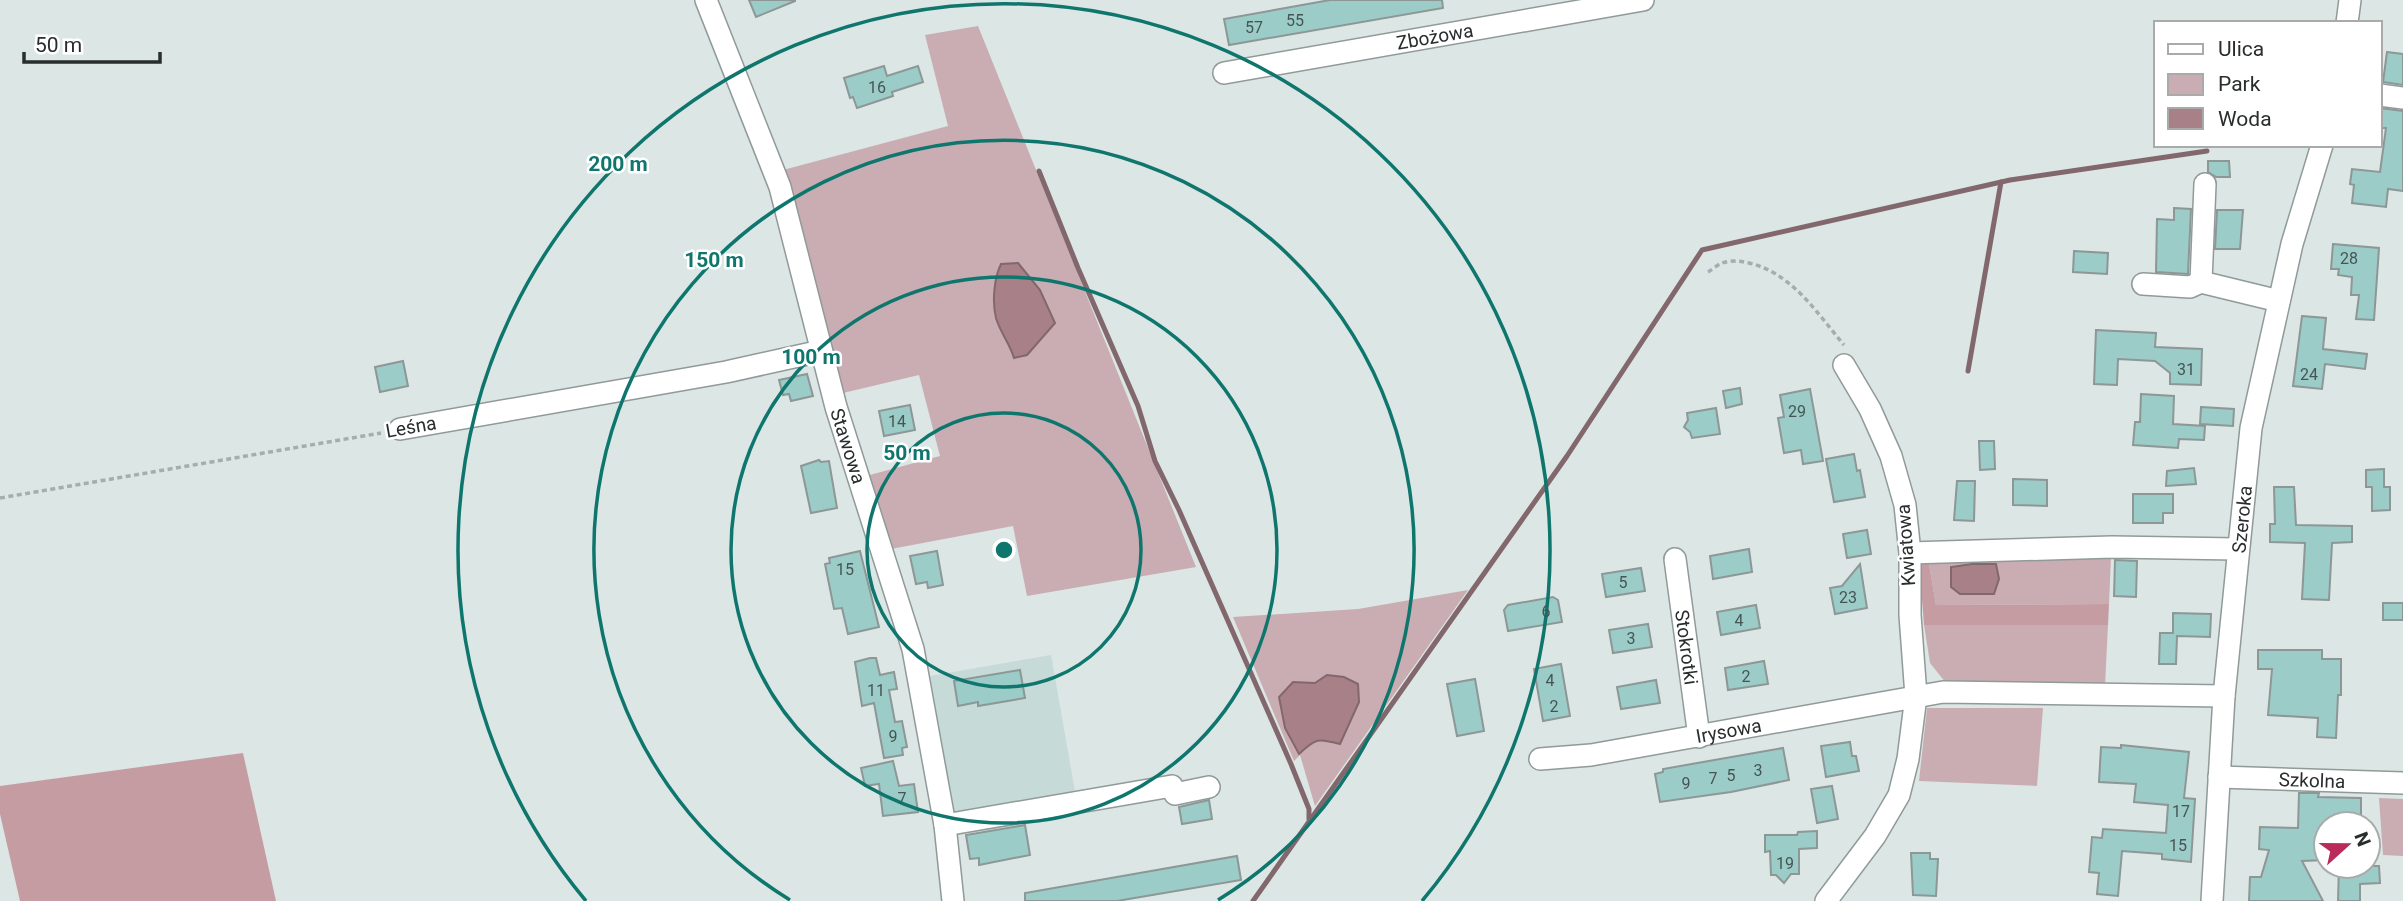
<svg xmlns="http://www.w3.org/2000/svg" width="2403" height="901" viewBox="0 0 2403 901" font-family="Roboto,sans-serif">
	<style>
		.built { fill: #c6dad8 }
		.green { fill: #c9adb2; fill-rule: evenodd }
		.forest { fill: #c69ca3 }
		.water { fill: #a88087; stroke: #82676c; stroke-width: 2 }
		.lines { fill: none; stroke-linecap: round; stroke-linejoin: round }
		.stream { stroke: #82676c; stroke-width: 5 }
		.building { fill: #9bccc8; stroke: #8d9796; stroke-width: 2 }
		.minor-casing { stroke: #909a99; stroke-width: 24 }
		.path { stroke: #a5aead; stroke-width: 3.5; stroke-dasharray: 5 3.5; stroke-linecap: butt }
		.minor { stroke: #fff; stroke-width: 21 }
		.ring { fill: none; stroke: #0f766e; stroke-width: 3.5 }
		.labels { text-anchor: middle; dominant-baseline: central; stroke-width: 5; stroke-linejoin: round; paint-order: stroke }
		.number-label { font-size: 16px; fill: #465554 }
		.street-label { font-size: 19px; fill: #292d2d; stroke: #fff }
		.centre { fill: #0f766e; stroke: #fff; stroke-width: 3.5 }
		.ring-label { font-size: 21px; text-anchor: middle; font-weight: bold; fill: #0f766e; stroke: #fff; stroke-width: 5; stroke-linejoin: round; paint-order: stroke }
	</style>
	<rect width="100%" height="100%" fill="#dbe6e5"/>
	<path class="built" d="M1051 655 1076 797 951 818 930 676Z"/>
	<g class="green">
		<path d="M978 26 1196 567 1027 596 1013 526 891 549 866 476 940 456 919 375 843 393 783 170 948 126 925 35Z"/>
		<path d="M2111 557 2109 604 1936 605 1928 558Z"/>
		<path d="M1468 590 1315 806 1300 755 1294 761 1233 617 1358 609ZM1358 684 1359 702 1340 744 1324 740H1314Z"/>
		<path d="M1924 625H2108L2105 686 1946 683 1930 663Z"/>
		<path d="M1927 708H2043L2037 786 1919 781Z"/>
		<path d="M2379 798 2403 799V856L2383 855Z"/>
	</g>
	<g class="forest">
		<path d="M1928 558 1936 605 2109 604 2108 625H1924L1919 561Z"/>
		<path d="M243 753 276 901H20L0 814V786Z"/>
	</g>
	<g class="water">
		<path d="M1018 263 1040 290 1055 323 1027 355 1014 358C1010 344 1000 332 996 318 992 302 994 278 1001 264Z"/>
		<path d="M1972 564H1996L1999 579 1994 594H1960L1951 587V567Z"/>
		<path d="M1327 675 1344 677 1358 684 1359 702 1340 744C1318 738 1316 738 1299 754L1285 728 1279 697 1293 682 1315 683Z"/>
	</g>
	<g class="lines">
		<g class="stream">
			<path d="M1039 171 1078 268 1138 406 1155 461 1179 510 1291 764 1309 809V819"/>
			<path d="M1968 371 2001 182"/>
			<path d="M1253 901 1567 456 1702 250 2010 180 2207 151"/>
		</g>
	</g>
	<g class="building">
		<path d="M749 0H795V1L756 17Z"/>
		<path d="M1330 0H1442L1443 8 1229 45 1224 19Z"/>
		<path d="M2387 52 2403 54V85L2383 82Z"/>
		<path d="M884 66 887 76 918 66 923 82 892 92 893 96 857 108 853 97 850 98 844 78Z"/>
		<path d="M2380 108 2403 111V191L2388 189 2386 207 2352 203 2354 185 2350 184 2352 169 2380 172 2386 128H2380Z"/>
		<path d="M2208 161H2229L2230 177H2216L2208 172Z"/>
		<path d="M2174 208 2191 209 2188 274 2156 272 2157 219 2174 220Z"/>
		<path d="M2217 210H2243L2240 249H2215Z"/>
		<path d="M2333 244 2379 248 2374 320 2356 319 2359 295H2351L2352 277 2338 275 2339 269H2331Z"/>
		<path d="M2074 251 2108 253 2107 274 2073 272Z"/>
		<path d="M2302 316 2326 318 2323 349 2367 354 2365 369 2325 364 2322 389 2293 386Z"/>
		<path d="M2096 330 2156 333 2155 347 2202 349 2201 385 2170 384V373L2155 361 2118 359 2117 385 2094 384Z"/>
		<path d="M403 361 408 386 380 392 375 367Z"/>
		<path d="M807 374 813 396 791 401 789 394 783 395 779 380Z"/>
		<path d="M1740 388 1742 404 1726 408 1723 391Z"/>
		<path d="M1810 389 1823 461 1803 464 1801 450 1784 453 1778 418 1784 417 1780 395Z"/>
		<path d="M2141 394 2174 396 2173 424 2205 426 2204 440 2179 439 2178 448 2133 445 2135 422H2140Z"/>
		<path d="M910 405 915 430 884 436 879 411Z"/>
		<path d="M2201 407 2234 409 2233 426 2200 424Z"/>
		<path d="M1716 408 1720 434 1692 438 1690 432 1684 427 1688 420 1687 413Z"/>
		<path d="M1979 441H1994L1995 469 1980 470Z"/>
		<path d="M1854 454 1857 471 1860 470 1865 497 1834 502 1826 459Z"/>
		<path d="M819 460 821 462 829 461 837 508 811 513 801 466Z"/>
		<path d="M2194 468 2196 484 2166 486 2167 471Z"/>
		<path d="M2384 469V487H2390V510L2372 511V487H2366V470Z"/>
		<path d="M2013 479 2047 480V506L2013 505Z"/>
		<path d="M1957 481H1975L1974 521 1954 520Z"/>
		<path d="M2274 487H2294L2296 525 2352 526V542L2332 543 2329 600 2302 599 2305 543 2270 542V524H2275Z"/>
		<path d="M2133 494H2173V513H2163V523H2133Z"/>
		<path d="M1867 530 1871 554 1847 558 1843 534Z"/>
		<path d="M1749 549 1752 572 1713 579 1710 556Z"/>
		<path d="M860 551 879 627 848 634 842 608 834 609 825 564 830 563 829 558Z"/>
		<path d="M937 551 943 585 928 588 927 582 916 584 910 556Z"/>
		<path d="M2115 560 2137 561 2136 597 2114 596Z"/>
		<path d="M1860 564 1867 608 1835 614 1830 588 1842 586Z"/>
		<path d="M1641 568 1645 591 1606 597 1602 574Z"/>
		<path d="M1553 597 1558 600 1562 622 1508 631 1504 610 1508 605Z"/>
		<rect x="2383" y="603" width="20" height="17"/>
		<path d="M1756 605 1760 628 1721 635 1717 612Z"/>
		<path d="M2173 613 2211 614 2210 637 2177 636 2176 664H2159L2160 633H2173Z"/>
		<path d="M1648 624 1652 647 1613 653 1609 630Z"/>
		<path d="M2258 650H2322V659H2341V695H2338L2336 738 2317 737 2318 718 2268 715 2272 669H2258Z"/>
		<path d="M870 658H876L880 675 894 672 897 689 889 690 895 722 902 721 907 747 902 748 903 755 884 758 874 703 862 706 855 662Z"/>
		<path d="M1764 661 1768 684 1728 690 1725 668Z"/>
		<path d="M1561 664 1570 716 1543 721 1534 669Z"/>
		<path d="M1020 670 1025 698 978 706V702L958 706 954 681Z"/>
		<path d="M1475 679 1484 731 1457 736 1447 684Z"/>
		<path d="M1656 680 1660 703 1621 709 1617 687Z"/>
		<path d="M1850 742 1852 756H1856L1859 771 1826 777 1821 746Z"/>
		<path d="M2121 745 2189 752 2184 798 2195 799 2191 862 2162 859V854L2122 851 2118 896 2097 894 2099 873 2089 872 2092 837 2102 838 2103 829 2166 833 2168 805 2134 802 2136 784 2099 782 2101 747 2121 748Z"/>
		<path d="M1783 748 1789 780 1731 792 1660 802 1655 774 1663 772V769Z"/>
		<path d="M893 761 899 786 914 784 918 812 883 816 879 784 865 786 861 768Z"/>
		<path d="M1832 786 1838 819 1817 823 1811 789Z"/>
		<path d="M2299 793H2319L2318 797 2361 798V824H2326V860L2302 861 2323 901H2249L2250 877H2261L2269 850 2259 849 2260 827 2298 828Z"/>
		<path d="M1209 800 1212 819 1182 824 1179 807Z"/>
		<path d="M1025 825 1030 855 979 865V858L970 859 966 835Z"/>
		<path d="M1817 831V848L1799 849V874H1791L1784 883 1776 875H1771L1770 851 1765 852V835H1797L1798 832Z"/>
		<path d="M1911 853H1930V859H1938L1936 896 1913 895Z"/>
		<path d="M1237 856 1241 880 1117 901H1025V893Z"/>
		<path d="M2339 866H2379L2380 883 2360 884V901H2338Z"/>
	</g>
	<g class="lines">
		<g class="minor-casing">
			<g id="minor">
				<path id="s1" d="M706 0 780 187 836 407 913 649 945 825 953 901"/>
				<path d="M2347 23 2350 0"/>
				<path id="s2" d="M1224 73 1643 0"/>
				<path d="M2380 95 2403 98"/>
				<path d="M2205 184 2201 282 2279 301"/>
				<path d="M2143 284 2190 287 2201 282"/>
				<path d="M400 429 726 372 821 351"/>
				<path d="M1910 553 2112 547 2237 549"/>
				<path id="s3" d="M1675 559 1699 737"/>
				<path id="s4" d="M1540 759 1591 755 1943 692 2224 696"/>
				<path id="s5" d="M2219 777 2403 783"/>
				<path d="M945 825 1172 786 1175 794 1209 787"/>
				<path d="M1826 901 1875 836 1899 795 1908 759 1916 696 1910 615V553L1905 505 1891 456 1870 409 1844 365"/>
				<path id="s6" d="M2212 901 2224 696 2251 428 2292 244 2322 145"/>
			</g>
		</g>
		<g class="path">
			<path d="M1708 272C1712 270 1717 265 1722 263 1731 260 1740 261 1749 263 1792 273 1817 313 1844 345"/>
			<path d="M0 498 381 433"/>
		</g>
		<use href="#minor" class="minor"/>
	</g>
	<g class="ring">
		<circle cx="1004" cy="550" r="137"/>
		<circle cx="1004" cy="550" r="273"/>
		<path d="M790 900A410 410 0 1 1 1218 900"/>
		<path d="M586 901A546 546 0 1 1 1422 901"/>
	</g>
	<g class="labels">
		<g class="number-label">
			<text x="1295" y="20">55</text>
			<text x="1254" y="27">57</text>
			<text x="877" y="87">16</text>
			<text x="2349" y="258">28</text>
			<text x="2186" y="369">31</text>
			<text x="2309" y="374">24</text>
			<text x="1797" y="411">29</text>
			<text x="897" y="421">14</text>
			<text x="845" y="569">15</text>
			<text x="1623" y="582">5</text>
			<text x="1848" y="597">23</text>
			<text x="1546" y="611">6</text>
			<text x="1739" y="620">4</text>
			<text x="1631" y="638">3</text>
			<text x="1746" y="676">2</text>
			<text x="1550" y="680">4</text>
			<text x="876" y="690">11</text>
			<text x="1554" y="706">2</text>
			<text x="893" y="736">9</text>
			<text x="1758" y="770">3</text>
			<text x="1731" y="775">5</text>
			<text x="1713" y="778">7</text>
			<text x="1686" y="783">9</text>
			<text x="902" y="798">7</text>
			<text x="2181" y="811">17</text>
			<text x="2178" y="845">15</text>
			<text x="1785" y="863">19</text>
		</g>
		<g class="street-label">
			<text stroke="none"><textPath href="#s2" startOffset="214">Zbożowa</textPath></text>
			<text transform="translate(411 427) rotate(-10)">Leśna</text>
			<text stroke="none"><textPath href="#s1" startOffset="469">Stawowa</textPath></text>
			<text stroke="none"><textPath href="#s6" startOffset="383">Szeroka</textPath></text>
			<text transform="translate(1906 545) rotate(-94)">Kwiatowa</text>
			<text stroke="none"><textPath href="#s3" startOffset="89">Stokrotki</textPath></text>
			<text stroke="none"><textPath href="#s4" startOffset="191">Irysowa</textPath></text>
			<text stroke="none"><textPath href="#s5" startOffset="93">Szkolna</textPath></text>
		</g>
	</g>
	<circle cx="1004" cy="550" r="10" class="centre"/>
	<g class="ring-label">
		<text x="618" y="171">200 m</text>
		<text x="714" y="267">150 m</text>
		<text x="811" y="364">100 m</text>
		<text x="907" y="460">50 m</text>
	</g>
	<rect x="2154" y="21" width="228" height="126" fill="#ffffff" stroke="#a9abab" stroke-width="2"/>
	<rect x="2168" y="44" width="35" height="10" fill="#ffffff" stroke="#a9abab" stroke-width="2"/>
	<text x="2218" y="56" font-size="21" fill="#292d2d">Ulica</text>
	<rect x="2168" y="74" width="35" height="21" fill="#c9adb2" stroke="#a9abab" stroke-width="2"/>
	<text x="2218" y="91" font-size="21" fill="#292d2d">Park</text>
	<rect x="2168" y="108" width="35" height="21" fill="#a88087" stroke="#a9abab" stroke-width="2"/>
	<text x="2218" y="126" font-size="21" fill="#292d2d">Woda</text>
	<g transform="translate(2347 845) rotate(69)"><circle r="33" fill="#ffffff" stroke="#a9abab" stroke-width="2"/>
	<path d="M0-5L12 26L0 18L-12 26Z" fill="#ba2b5a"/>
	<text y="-10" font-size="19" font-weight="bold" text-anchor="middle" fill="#292d2d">N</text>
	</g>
	<path d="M24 52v10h136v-10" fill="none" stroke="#292d2d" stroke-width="3.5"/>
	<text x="35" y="52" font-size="21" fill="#292d2d" stroke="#ffffff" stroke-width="5" paint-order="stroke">50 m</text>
</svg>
